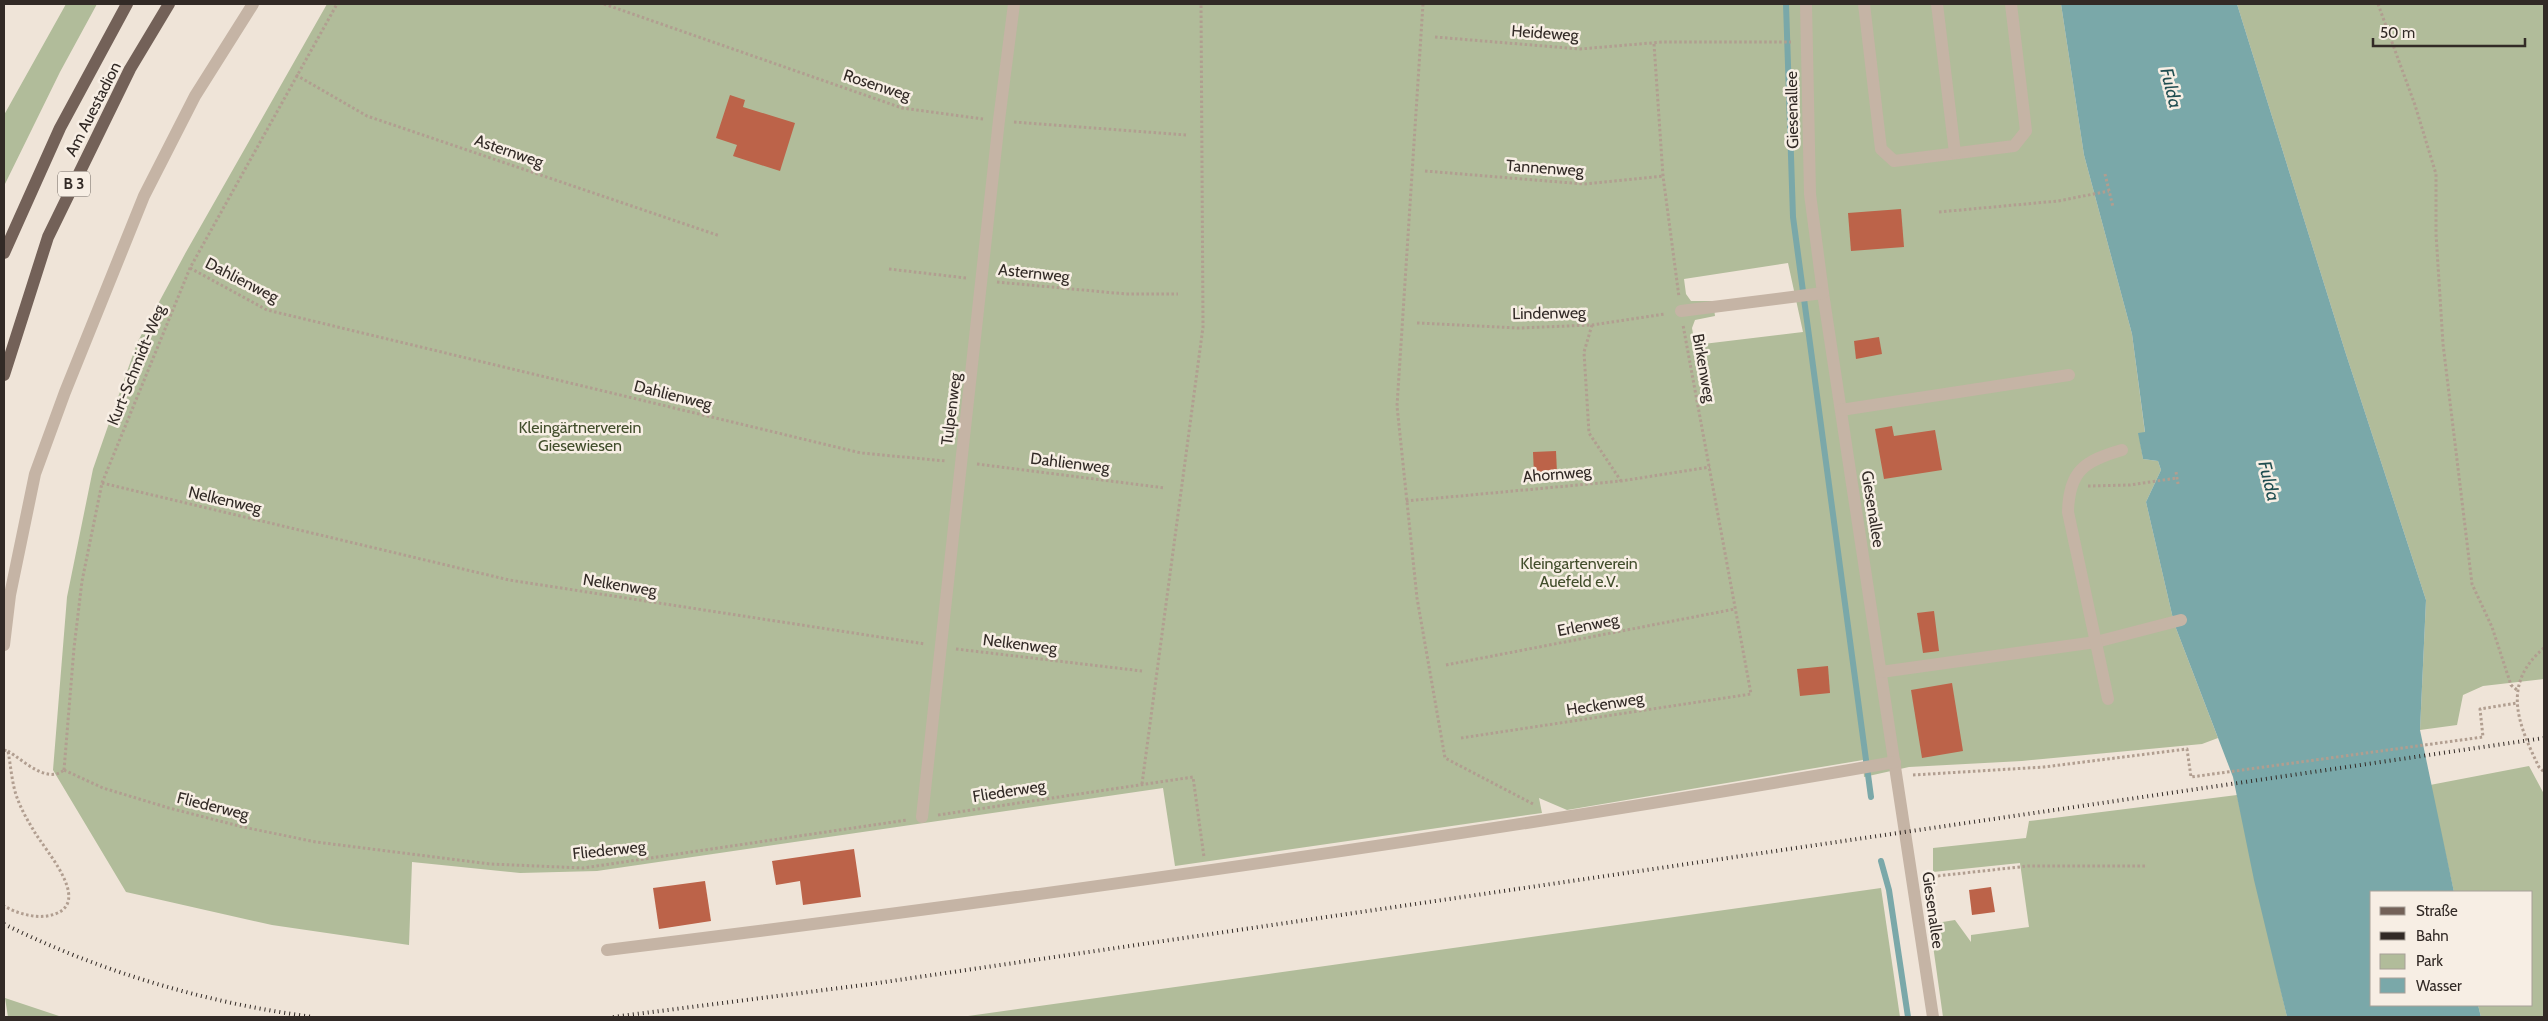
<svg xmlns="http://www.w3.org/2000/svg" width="2548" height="1021" viewBox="0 0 2548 1021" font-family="Cabin,sans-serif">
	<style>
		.green { fill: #b1bc9a; fill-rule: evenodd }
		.water { fill: #7aa8a9 }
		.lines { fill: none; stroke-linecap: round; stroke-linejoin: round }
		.stream { stroke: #7aa8a9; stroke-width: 6 }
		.building { fill: #bc6349 }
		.path { stroke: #b19e90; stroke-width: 3; stroke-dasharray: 2.5 2.5; stroke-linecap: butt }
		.minor { stroke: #c5b4a5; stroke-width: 12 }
		.major { stroke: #736158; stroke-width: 12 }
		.rail { stroke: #322a26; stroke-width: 4; stroke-dasharray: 1 4; stroke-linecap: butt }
		.labels { text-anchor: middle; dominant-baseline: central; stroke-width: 5; stroke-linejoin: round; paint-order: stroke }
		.shield { fill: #f7eee4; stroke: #6d655f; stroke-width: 1 }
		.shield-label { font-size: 15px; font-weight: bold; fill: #322a26 }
		.street-label { font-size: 16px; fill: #322a26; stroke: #f7eee4 }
		.park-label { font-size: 16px; fill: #424e2c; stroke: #f7eee4 }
		.water-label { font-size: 18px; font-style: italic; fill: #1f4d50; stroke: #f7eee4 }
	</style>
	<rect width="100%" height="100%" fill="#efe4d8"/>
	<g class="green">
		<path d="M66 4H97L60 72 4 186V115Z"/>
		<path d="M327 4H2061L2084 155 2132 334 2145 433 2139 434 2143 459 2158 461 2161 470 2146 502 2174 623 2218 738 2202 744 2022 761 1909 767 1864 777 1863 760 1567 810 1539 798 1542 813 1175 866 1163 788 597 871 520 873 412 862 409 945 272 925 126 892 53 770 67 597 93 469 137 343 186 252ZM1788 263 1803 332 1695 345 1692 328 1695 320 1715 316 1713 301H1691L1686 294 1684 279Z"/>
		<path d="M2237 4H2544V679L2483 686 2463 695 2457 725 2420 730 2426 600 2345 351Z"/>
		<path d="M2529 766 2544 794V1017H2481L2478 1005H2532V892H2454L2430 785Z"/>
		<path d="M2237 795 2287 1017H1943L1930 924 1955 920 1971 942V935L2029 927 2020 863 1933 872V848L2026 838 2029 821Z"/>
		<path d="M1881 888 1900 1017H961Z"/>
		<path d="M5 998 62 1017H8Z"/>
	</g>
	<path class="water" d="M2061 4H2237L2345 351 2426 600 2420 730 2454 892H2372V1005H2478L2481 1017H2287L2254 880 2233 777 2174 623 2146 502 2161 470 2158 461 2143 459 2138 433 2145 432 2132 334 2084 155Z"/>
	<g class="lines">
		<g class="stream">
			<path d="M1786 4 1793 217 1871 797"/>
			<path d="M1881 861 1889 890 1908 1017"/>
		</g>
	</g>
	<g class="building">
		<path d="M730 95 745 100 743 107 795 123 780 171 733 156 737 145 716 138Z"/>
		<path d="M1901 209 1904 247 1851 251 1848 213Z"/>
		<path d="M1879 337 1882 354 1856 359 1854 341Z"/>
		<path d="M1892 426 1894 436 1935 430 1942 470 1884 479 1875 429Z"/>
		<path d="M1556 451 1557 473 1534 475 1533 452Z"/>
		<path d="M1934 611 1939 651 1923 653 1917 613Z"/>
		<path d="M1828 666 1830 693 1800 696 1797 669Z"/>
		<path d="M1952 683 1963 751 1922 758 1911 690Z"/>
		<path d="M854 849 861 897 803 905 800 881 776 885 772 861Z"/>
		<path d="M705 881 711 921 659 929 653 888Z"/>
		<path d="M1991 887 1995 912 1972 915 1969 890Z"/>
	</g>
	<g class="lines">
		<g class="path">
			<path d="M604 4 902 108 983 119"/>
			<path d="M1423 4 1397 406 1417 598 1445 758 1535 805"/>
			<path d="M2378 4 2415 105 2436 174V234L2443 344 2472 584 2492 627 2511 685 2517 690"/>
			<path d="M1435 37 1580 49 1663 42H1791"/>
			<path d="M1654 44 1663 176 1679 297"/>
			<path d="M296 75 367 116 720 236"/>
			<path d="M1014 122 1186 135"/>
			<path d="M1425 171 1584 184 1663 176"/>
			<path d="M2105 174 2113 207"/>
			<path d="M1939 212 2058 201 2109 191"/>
			<path d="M190 268 267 310 861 453 946 461"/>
			<path d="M889 269 966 278"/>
			<path d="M997 282 1126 294H1178"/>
			<path d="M1417 323 1519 328 1592 325 1665 314"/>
			<path d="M1592 325 1584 352 1589 433 1621 481"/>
			<path d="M977 464 1165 488"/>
			<path d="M2176 472 2178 484"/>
			<path d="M102 483 509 580 925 644"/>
			<path d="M2088 486 2130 485 2177 478"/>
			<path d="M1406 501 1621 481 1710 467"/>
			<path d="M2544 648C2501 684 2518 724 2539 767L2544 772"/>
			<path d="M956 649 1142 671"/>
			<path d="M1446 665 1735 609"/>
			<path d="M1461 738 1751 694 1683 325"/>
			<path d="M4 750 8 751C11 767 12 786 18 800 22 811 28 821 34 831 44 849 92 901 55 914 39 920 18 914 4 906"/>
			<path d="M8 751C24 761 47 784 64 770"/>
			<path d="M64 770 103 788 169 808 243 827 316 842 490 864 583 868 907 820"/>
			<path d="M64 770 74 648 82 581 102 483 190 268 337 4"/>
			<path d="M1913 775 2044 767 2187 749 2191 777 2483 737 2480 709 2517 703"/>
			<path d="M1142 784 1203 327 1201 4"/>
			<path d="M938 815 1193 777 1204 857"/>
			<path d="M1928 877 2028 866H2145"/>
		</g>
		<g class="minor">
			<path d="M1806 4 1810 194 1823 293 1933 1017"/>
			<path d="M1864 4 1881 149 1894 161 2014 146 2026 131 2011 4"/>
			<path d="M1937 4 1955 153"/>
			<path d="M1681 311 1823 293"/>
			<path d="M1841 410 2069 375"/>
			<path d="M4 645 10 595 35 474 65 392 144 196 195 96 253 4"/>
			<path d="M1881 672 2096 642 2181 620"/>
			<path d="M2108 699 2068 512C2069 471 2084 461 2122 450"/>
			<path d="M922 817 999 120 1014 4"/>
			<path d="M607 950C1038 897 1468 837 1895 762"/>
		</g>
		<g class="major">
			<path d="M4 253 60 128 127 4"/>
			<path d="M4 375 48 237 130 69 169 4"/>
		</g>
		<g class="rail">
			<path d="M4 924C100 972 207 1003 313 1017"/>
			<path d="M613 1017 871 984 2544 738"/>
		</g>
	</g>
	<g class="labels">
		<rect class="shield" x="58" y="171.5" width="32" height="25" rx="4"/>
		<g class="shield-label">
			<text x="74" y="184">B 3</text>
		</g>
		<g class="street-label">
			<text transform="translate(1545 33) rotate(4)">Heideweg</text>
			<text transform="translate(877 85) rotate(18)">Rosenweg</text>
			<text transform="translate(93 109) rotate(-63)">Am Auestadion</text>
			<text transform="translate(1792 110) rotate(-91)">Giesenallee</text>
			<text transform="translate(509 151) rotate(19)">Asternweg</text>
			<text transform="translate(1545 168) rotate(4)">Tannenweg</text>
			<text transform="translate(1034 273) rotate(6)">Asternweg</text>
			<text transform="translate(242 280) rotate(27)">Dahlienweg</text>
			<text transform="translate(1549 313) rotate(-1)">Lindenweg</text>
			<text transform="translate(136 365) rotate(-68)">Kurt-Schmidt-Weg</text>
			<text transform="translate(1704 368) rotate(80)">Birkenweg</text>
			<text transform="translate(673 395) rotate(14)">Dahlienweg</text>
			<text transform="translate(951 409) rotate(-83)">Tulpenweg</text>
			<text transform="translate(1070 463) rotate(7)">Dahlienweg</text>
			<text transform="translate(1557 474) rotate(-5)">Ahornweg</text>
			<text transform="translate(225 500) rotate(13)">Nelkenweg</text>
			<text transform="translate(1873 509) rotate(81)">Giesenallee</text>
			<text transform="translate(620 585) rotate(9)">Nelkenweg</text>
			<text transform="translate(1588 625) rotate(-11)">Erlenweg</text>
			<text transform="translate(1020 644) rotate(7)">Nelkenweg</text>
			<text transform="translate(1605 704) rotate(-9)">Heckenweg</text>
			<text transform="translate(1009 791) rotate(-9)">Fliederweg</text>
			<text transform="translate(213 806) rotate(14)">Fliederweg</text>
			<text transform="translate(609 850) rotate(-6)">Fliederweg</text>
			<text transform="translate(1933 910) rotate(82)">Giesenallee</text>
		</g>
		<g class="park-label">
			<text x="580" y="427">Kleingärtnerverein<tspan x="580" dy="18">Giesewiesen</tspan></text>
			<text x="1579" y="563">Kleingartenverein<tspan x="1579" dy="18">Auefeld e.V.</tspan></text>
		</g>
		<g class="water-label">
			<text transform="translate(2171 88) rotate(76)">Fulda</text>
			<text transform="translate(2269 481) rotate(76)">Fulda</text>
		</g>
	</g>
	<rect width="2548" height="1021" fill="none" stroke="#322a26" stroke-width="10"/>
	<rect x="2370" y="891" width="162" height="115" fill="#f7eee4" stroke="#a8a098"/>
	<rect x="2380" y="907" width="25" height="8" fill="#736158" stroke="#a8a098"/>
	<text x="2416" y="916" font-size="15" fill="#322a26">Straße</text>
	<rect x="2380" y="932" width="25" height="8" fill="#322a26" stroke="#a8a098"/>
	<text x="2416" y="941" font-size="15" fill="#322a26">Bahn</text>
	<rect x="2380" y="954" width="25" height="15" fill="#b1bc9a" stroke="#a8a098"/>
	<text x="2416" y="966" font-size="15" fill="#322a26">Park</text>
	<rect x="2380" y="978" width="25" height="15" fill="#7aa8a9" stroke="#a8a098"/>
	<text x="2416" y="991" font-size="15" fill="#322a26">Wasser</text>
	<path d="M2373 38v8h152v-8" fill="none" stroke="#322a26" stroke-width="2.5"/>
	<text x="2380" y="38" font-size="15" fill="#322a26" stroke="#f7eee4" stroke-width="4" paint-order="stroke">50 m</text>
</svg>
